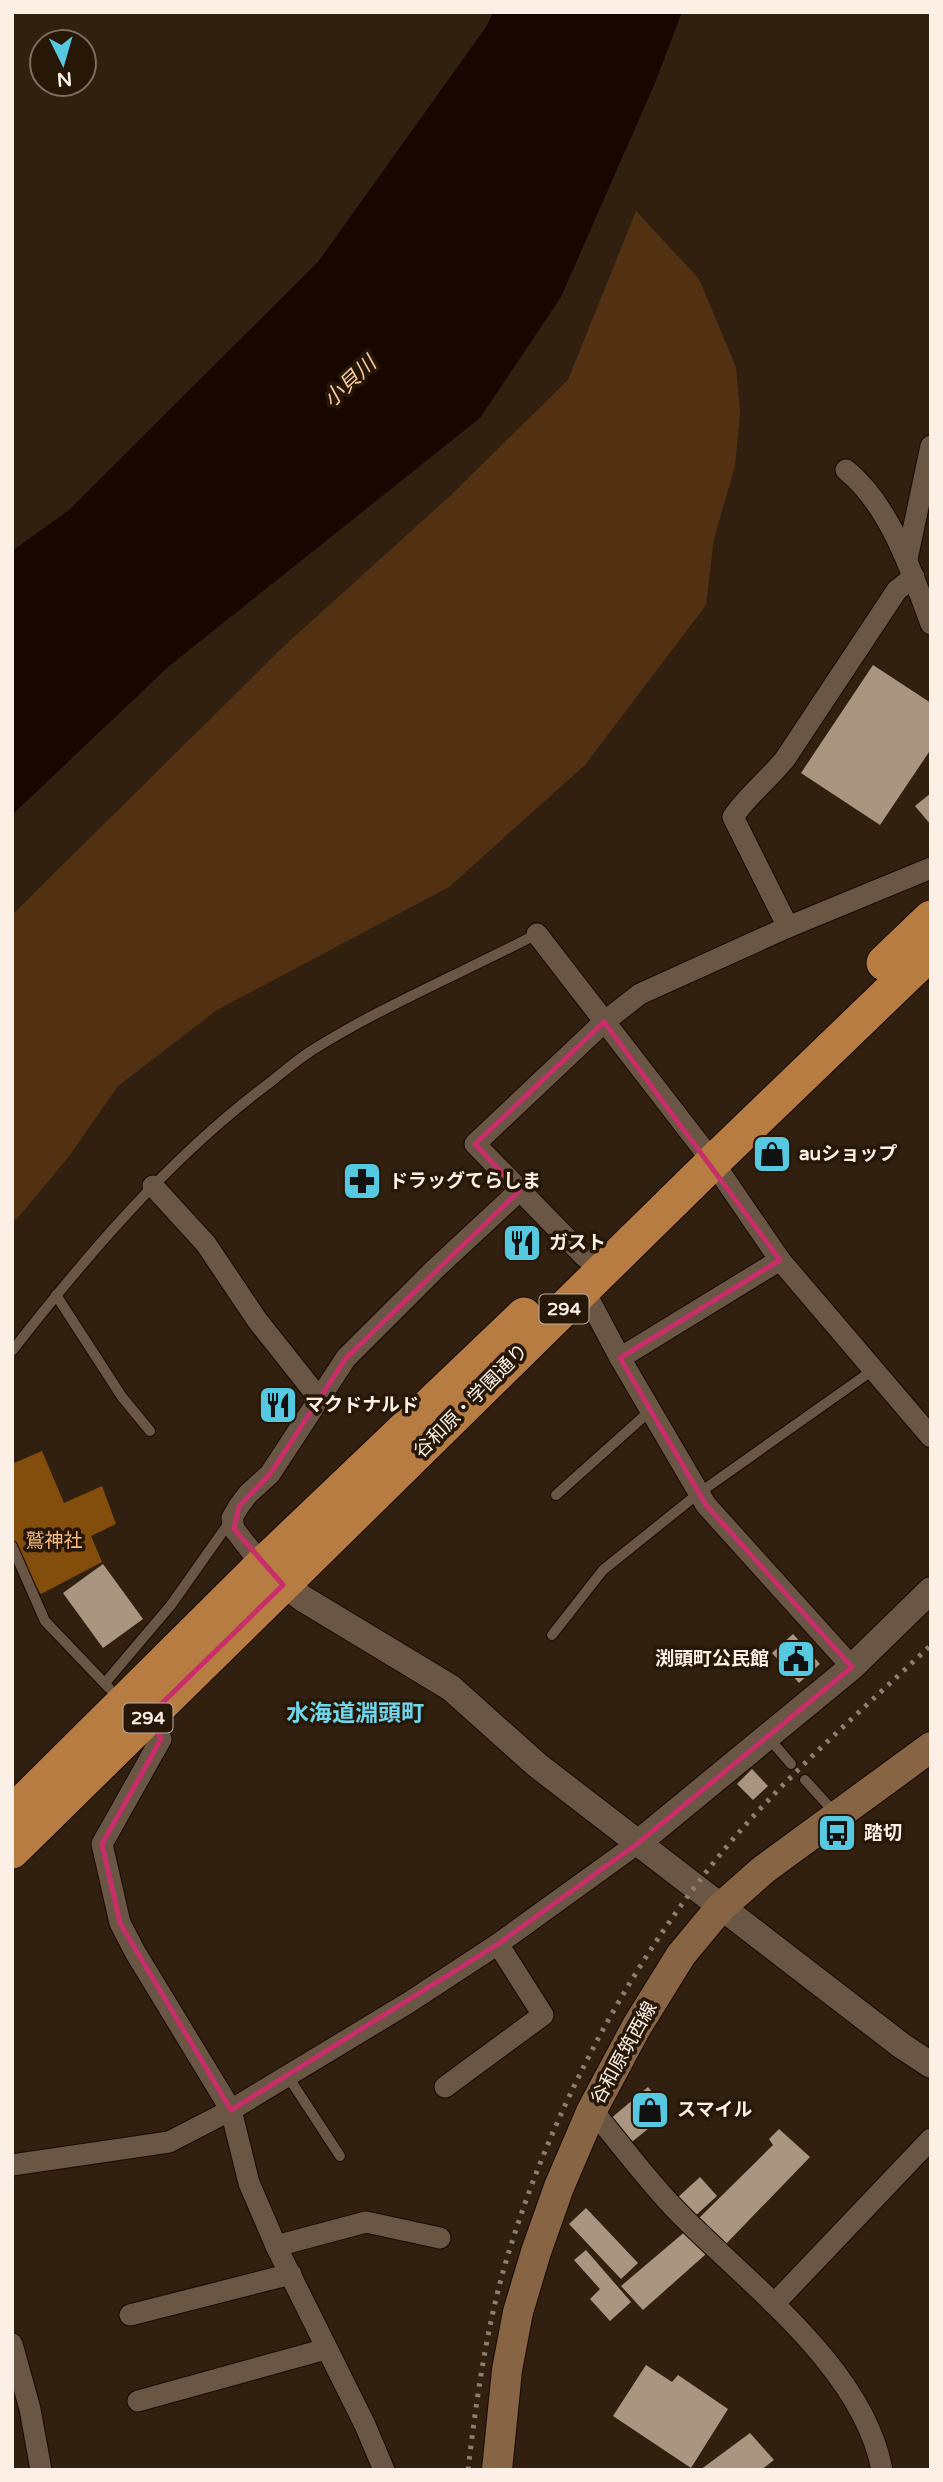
<svg xmlns="http://www.w3.org/2000/svg" width="943" height="2482" viewBox="0 0 943 2482" font-family="'Varela Round','Noto Sans JP',sans-serif">
	<style>
		.green { fill: #513111 }
		.forest { fill: #834d0b }
		.water { fill: #170700 }
		.building { fill: #aa9581 }
		.lines { fill: none; stroke-linecap: round; stroke-linejoin: round }
		.service-casing { stroke: #190900; stroke-width: 12 }
		.minor-casing { stroke: #190900; stroke-width: 23 }
		.tertiary-casing { stroke: #190900; stroke-width: 28 }
		.secondary-casing { stroke: #190900; stroke-width: 32 }
		.trunk-casing { stroke: #190900; stroke-width: 37 }
		.service { stroke: #6a5644; stroke-width: 10 }
		.minor { stroke: #6a5644; stroke-width: 21 }
		.tertiary { stroke: #6a5644; stroke-width: 26 }
		.secondary { stroke: #876443; stroke-width: 30 }
		.trunk { stroke: #b77c41; stroke-width: 35 }
		.rail { stroke: #8d7e71; stroke-width: 5; stroke-dasharray: 3.5 7; stroke-linecap: butt }
		.marked { fill: none; stroke: #c82e69; stroke-width: 5; stroke-linejoin: round }
		.labels { text-anchor: middle; dominant-baseline: central; stroke-width: 7; stroke-linejoin: round; paint-order: stroke }
		.shield { fill: #271707; stroke: #bcafa3; stroke-width: 2 }
		.shield-label { font-size: 18px; font-weight: bold; fill: #fcf0e6 }
		.poi-label { font-size: 19px; font-weight: bold; fill: #fcf0e6; stroke: #271707; text-anchor: start }
		.street-label { font-size: 19px; fill: #fcf0e6; stroke: #271707 }
		.park-label { font-size: 19px; fill: #faba7f; stroke: #271707 }
		.water-label { font-size: 21px; font-style: italic; fill: #faca9e; stroke: #271707 }
		.quarter-label { font-size: 23px; font-weight: bold; fill: #6fd6ec; stroke: #271707 }
	</style>
	<rect width="100%" height="100%" fill="#312010"/>
	<path class="green" d="M636 211 699 279 736 367 740 413 735 466 714 539 706 605 585 765 449 887 217 1010 118 1086 70 1155 16 1220 12 1218V915L283 647 451 495 568 380Z"/>
	<path class="forest" d="M42 1451 64 1503 102 1486 116 1524 91 1536 102 1562 41 1594 26 1573 12 1539V1464Z"/>
	<path class="water" d="M493 12H682L655 83 561 297 480 418 168 667 12 815V551L69 510 318 262 486 27Z"/>
	<g class="building">
		<path d="M873 665 931 703V749L880 825 801 773Z"/>
		<path d="M931 793V825L915 806Z"/>
		<path d="M103 1564 143 1619 103 1648 63 1593Z"/>
		<path d="M793 1634 820 1664 799 1683 772 1653Z"/>
		<path d="M752 1769 768 1786 753 1800 737 1784Z"/>
		<path d="M648 2087 669 2112 628 2145 609 2120Z"/>
		<path d="M779 2129 810 2157 723 2247 696 2221 773 2145 769 2139Z"/>
		<path d="M700 2177 717 2196 694 2217 676 2199Z"/>
		<path d="M586 2208 638 2263 621 2279 569 2224Z"/>
		<path d="M687 2230 706 2254 643 2310 621 2286Z"/>
		<path d="M586 2250 631 2302 610 2321 590 2299 600 2289 574 2260Z"/>
		<path d="M646 2365 672 2382 678 2375 728 2409 691 2468 613 2416Z"/>
		<path d="M750 2433 774 2460 761 2470H700Z"/>
	</g>
	<g class="lines">
		<g class="service-casing">
			<g id="service">
				<path d="M56 1295 122 1397 150 1431"/>
				<path d="M12 1351C87 1255 167 1161 264 1087 280 1075 294 1062 311 1051 382 1006 462 973 537 934"/>
				<path d="M556 1495 651 1410"/>
				<path d="M12 1546 45 1621 109 1688"/>
				<path d="M552 1635 603 1570 699 1493 873 1370"/>
				<path d="M105 1683 171 1605 231 1520"/>
				<path d="M767 1736 791 1764"/>
				<path d="M805 1780 835 1813"/>
				<path d="M287 2075 340 2156"/>
			</g>
		</g>
		<g class="minor-casing">
			<g id="minor">
				<path d="M846 470C890 505 912 573 931 624"/>
				<path d="M907 559 931 446"/>
				<path d="M788 927 733 817C747 796 769 779 785 759L897 590 914 577"/>
				<path d="M537 934 713 1162 780 1260 931 1437"/>
				<path d="M153 1186 206 1244 257 1320 318 1397"/>
				<path d="M585 1257 475 1144 604 1022 640 994 788 927 931 868"/>
				<path d="M584 1290 620 1358 706 1505 852 1667"/>
				<path d="M620 1358 780 1260"/>
				<path d="M262 1565 234 1529 232 1518 239 1506 248 1494 270 1474 346 1358 434 1270 519 1191"/>
				<path d="M149 1716 161 1739 102 1844 120 1923 135 1952 231 2110 249 2183 276 2246 365 2425 384 2470"/>
				<path d="M445 2087 543 2015 498 1944"/>
				<path d="M592 2110C620 2143 647 2180 677 2211 747 2283 863 2367 882 2470"/>
				<path d="M12 2165 169 2142 231 2110 408 2003 498 1944 638 1843"/>
				<path d="M276 2246 366 2222 440 2238"/>
				<path d="M774 2304 931 2139"/>
				<path d="M130 2315 291 2274"/>
				<path d="M12 2344 30 2409 41 2470"/>
				<path d="M138 2401 326 2349"/>
			</g>
		</g>
		<g class="tertiary-casing">
			<g id="tertiary">
				<path d="M271 1574 302 1598 451 1688 537 1765 902 2046 931 2065"/>
				<path d="M638 1843 852 1667 931 1590"/>
			</g>
		</g>
		<g class="secondary-casing">
			<path id="secondary" d="M497 2470 507 2370 518 2312 536 2252 559 2187 592 2110 637 2026 681 1955 720 1908 763 1870 931 1747"/>
		</g>
		<g class="trunk-casing">
			<g id="trunk">
				<path d="M884 963 931 918"/>
				<path d="M12 1813 262 1565 524 1315"/>
				<path d="M12 1851 713 1162 931 952"/>
			</g>
		</g>
		<use href="#service" class="service"/>
		<use href="#minor" class="minor"/>
		<use href="#tertiary" class="tertiary"/>
		<use href="#secondary" class="secondary"/>
		<use href="#trunk" class="trunk"/>
		<path class="rail" d="M468 2470C476 2403 485 2337 503 2272 548 2113 638 1944 749 1821 805 1759 870 1703 931 1645"/>
	</g>
	<path class="marked" d="M604 1022 780 1260 620 1358 706 1505 852 1667 638 1843 498 1944 231 2110 120 1923 102 1844 161 1739 149 1716 283 1585 234 1529 239 1506 270 1474 346 1358 519 1191 475 1144Z"/>
	<defs>
		<g id="shop-square" transform="scale(2.0125)"><rect x="-9" y="-9" width="18" height="18" rx="4" fill="#56c9e1" stroke="#271707"/><path d="M-5-2.5h2.3a2.7 3.5 0 0 1 5.4 0H5L5.5 6h-11ZM-1.5-2.5h3a1.5 2.3 0 0 0-3 0Z" fill="#111"/></g>
		<g id="pharmacy-square" transform="scale(2.0125)"><rect x="-9" y="-9" width="18" height="18" rx="4" fill="#56c9e1" stroke="#271707"/><path d="M-2-6h4v4h4v4h-4v4h-4v-4h-4v-4h4Z" fill="#111"/></g>
		<g id="restaurant-square" transform="scale(2.0125)"><rect x="-9" y="-9" width="18" height="18" rx="4" fill="#56c9e1" stroke="#271707"/><path d="M-5-6h1v4h1v-4h1v4h1v-4h1v5L-1.5 .5V6h-2V.5L-5-1ZM5-6V6H3V1.5H1.5Q1.5-4 5-6Z" fill="#111"/></g>
		<g id="civic-square" transform="scale(2.0125)"><rect x="-9" y="-9" width="18" height="18" rx="4" fill="#56c9e1" stroke="#271707"/><path d="M-.6-6.5H3V-4.5H.6V-3L4-1V1h2V6H-6V1h2V-1L-.6-3ZM-1.2 2.5V6h2.4V2.5Z" fill="#111"/></g>
		<g id="bus-square" transform="scale(2.0125)"><rect x="-9" y="-9" width="18" height="18" rx="4" fill="#56c9e1" stroke="#271707"/><path d="M-5-6H5V4H4V6H2V4H-2V6H-4V4H-5ZM-3.5-4V0h7V-4ZM-3.5 1.2v1.5H-2V1.2ZM2 1.2v1.5H3.5V1.2Z" fill="#111"/></g>
	</defs>
	<g fill-rule="evenodd">
		<use href="#shop-square" x="772" y="1154"/>
		<use href="#pharmacy-square" x="362" y="1181"/>
		<use href="#restaurant-square" x="522" y="1243"/>
		<use href="#restaurant-square" x="278" y="1405"/>
		<use href="#civic-square" x="796" y="1659"/>
		<use href="#bus-square" x="837" y="1833"/>
		<use href="#shop-square" x="650" y="2110"/>
	</g>
	<g class="labels">
		<g class="shield">
			<rect x="539.5" y="1294.5" width="49" height="29" rx="5"/>
			<rect x="123.5" y="1703.5" width="49" height="29" rx="5"/>
		</g>
		<g class="shield-label">
			<text x="564" y="1309">294</text>
			<text x="148" y="1718">294</text>
		</g>
		<g class="poi-label">
			<text x="799" y="1154">auショップ</text>
			<text x="389" y="1181">ドラッグてらしま</text>
			<text x="549" y="1243">ガスト</text>
			<text x="305" y="1405">マクドナルド</text>
			<text x="769" y="1659" text-anchor="end">渕頭町公民館</text>
			<text x="864" y="1833">踏切</text>
			<text x="677" y="2110">スマイル</text>
		</g>
		<g class="street-label">
			<text transform="translate(471 1401) rotate(-45)">谷和原・学園通り</text>
			<text transform="translate(624 2053) rotate(-61)">谷和原筑西線</text>
		</g>
		<g class="park-label">
			<text x="54" y="1541">鷲神社</text>
		</g>
		<g class="water-label">
			<text transform="translate(350 382) rotate(-43)">小貝川</text>
		</g>
		<g class="quarter-label">
			<text x="355" y="1714">水海道淵頭町</text>
		</g>
	</g>
	<rect width="943" height="2482" fill="none" stroke="#fcf0e6" stroke-width="28"/>
	<g transform="translate(63 63) rotate(175)"><circle r="33" fill="#271707" stroke="#7c6e60" stroke-width="2"/>
	<path d="M0-5L12 26L0 18L-12 26Z" fill="#56c9e1"/>
	<text y="-10" font-size="19" font-weight="bold" text-anchor="middle" fill="#fcf0e6">N</text>
	</g>
</svg>
